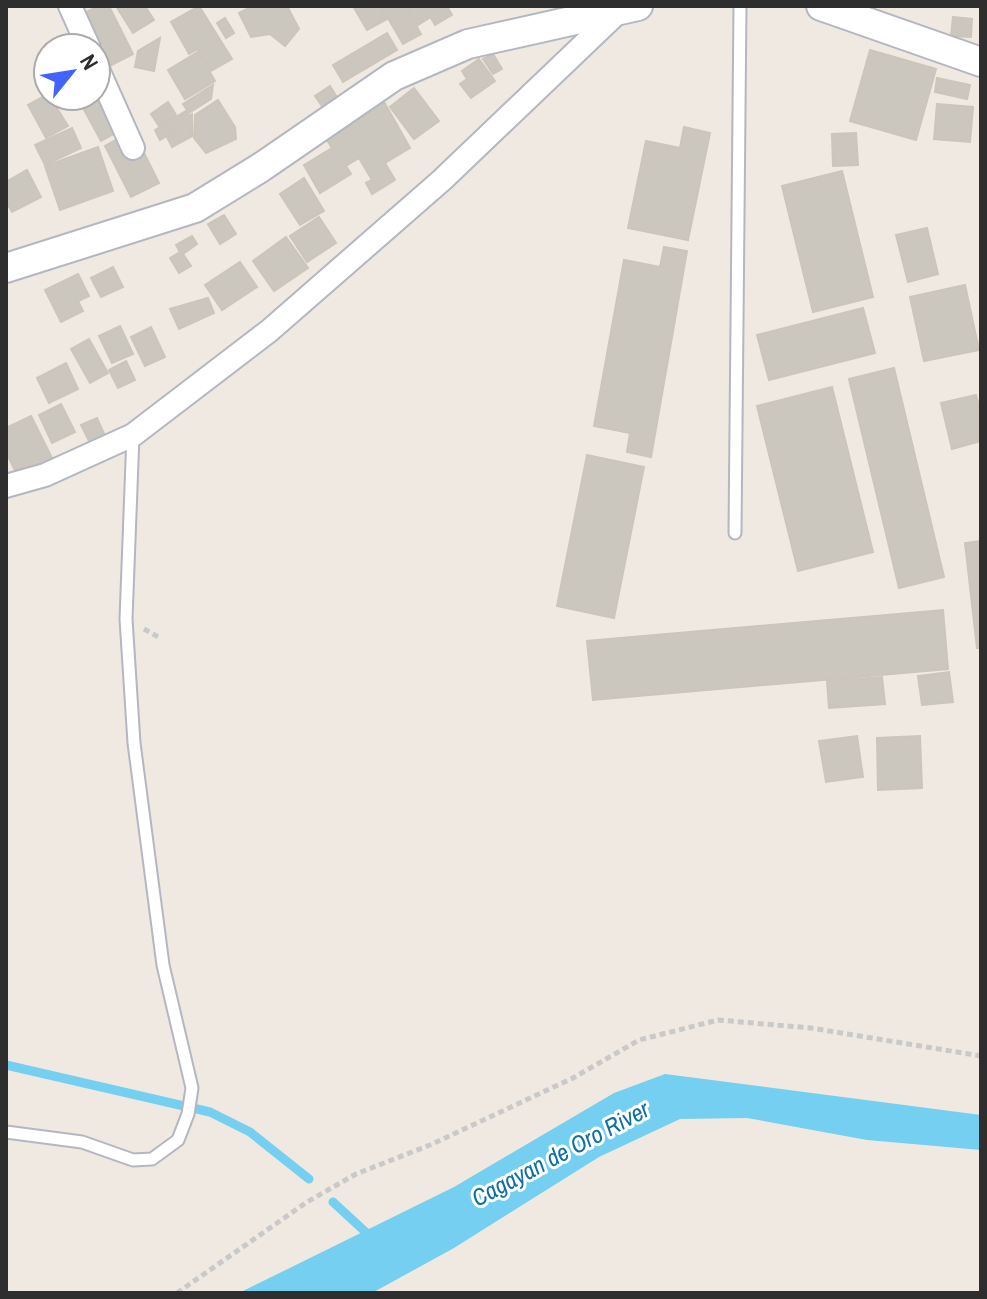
<svg xmlns="http://www.w3.org/2000/svg" width="987" height="1299" viewBox="0 0 987 1299" font-family="'Archivo Narrow',sans-serif">
	<style>
		.water { fill: #75cff0 }
		.lines { fill: none; stroke-linecap: round; stroke-linejoin: round }
		.stream { stroke: #75cff0; stroke-width: 9 }
		.building { fill: #cbc7bf; stroke: #cbc5ba; stroke-width: 2 }
		.service-casing { stroke: #b4b7c1; stroke-width: 15 }
		.minor-casing { stroke: #b4b7c1; stroke-width: 26 }
		.tertiary-casing { stroke: #b4b7c1; stroke-width: 32 }
		.path { stroke: #c9c9c9; stroke-width: 5; stroke-dasharray: 6 4; stroke-linecap: butt }
		.service { stroke: #fff; stroke-width: 11 }
		.minor { stroke: #fff; stroke-width: 22 }
		.tertiary { stroke: #fff; stroke-width: 28 }
		.labels { text-anchor: middle; dominant-baseline: central; stroke-width: 6; stroke-linejoin: round; paint-order: stroke }
		.water-label { font-size: 24px; font-style: italic; fill: #0d6fa3; stroke: #fff }
	</style>
	<rect width="100%" height="100%" fill="#efe9e1"/>
	<path class="water" d="M665 1074 981 1115V1150L867 1140 747 1118 680 1119 599 1157 454 1248 372 1293H239L454 1187 614 1093Z"/>
	<g class="lines">
		<g class="stream">
			<path d="M6 1065 210 1112 250 1132 309 1179"/>
			<path d="M333 1202 372 1238"/>
		</g>
	</g>
	<g class="building">
		<path d="M99 6H109L133 54 104 69 78 16Z"/>
		<path d="M116 6H145L154 20 133 33Z"/>
		<path d="M199 6 232 59 211 71 198 49 189 54 171 22Z"/>
		<path d="M253 6H287L299 29 285 46 270 34 251 37 239 13Z"/>
		<path d="M353 6H380L387 19 367 30Z"/>
		<path d="M381 6H405L421 34 403 44Z"/>
		<path d="M406 6H422L429 18 418 25Z"/>
		<path d="M424 6H447L452 15 435 25Z"/>
		<path d="M953 17 972 19 971 37 951 36Z"/>
		<path d="M225 18 234 33 226 38 217 23Z"/>
		<path d="M387 33 397 50 343 82 333 65Z"/>
		<path d="M160 38 154 71 135 67 138 51Z"/>
		<path d="M870 50 936 69 916 140 850 121Z"/>
		<path d="M198 52 215 81 185 99 168 70Z"/>
		<path d="M493 54 502 69 493 74 483 59Z"/>
		<path d="M479 59 495 81 471 98 460 84 467 79 462 71Z"/>
		<path d="M937 78 970 85 967 99 935 92Z"/>
		<path d="M213 85 211 99 189 113 183 104Z"/>
		<path d="M330 86 338 99 324 109 315 96Z"/>
		<path d="M414 88 439 121 414 139 390 107Z"/>
		<path d="M379 93 410 148 385 163 395 180 372 194 366 183 372 180 359 158 346 166 351 174 320 193 304 165 332 148 320 129Z"/>
		<path d="M48 94 68 126 46 138 28 105Z"/>
		<path d="M99 97 117 132 101 141 82 106Z"/>
		<path d="M218 100 235 127 236 139 206 153 194 138 195 115Z"/>
		<path d="M168 102 176 115 159 126 151 114Z"/>
		<path d="M937 104 973 107 970 142 934 139Z"/>
		<path d="M186 111 189 116 192 114V133L186 124 160 140 155 130Z"/>
		<path d="M186 126 192 136 172 147 167 137Z"/>
		<path d="M684 127 710 133 688 240 628 228 646 141 680 148Z"/>
		<path d="M72 128 81 148 45 165 35 145Z"/>
		<path d="M856 133 858 165 833 166 832 134Z"/>
		<path d="M123 136 143 151 159 183 131 197 105 146Z"/>
		<path d="M98 147 113 191 60 210 45 166Z"/>
		<path d="M27 170 41 197 12 212 6 201V182Z"/>
		<path d="M842 171 873 297 813 312 782 186Z"/>
		<path d="M304 178 324 211 300 225 280 194Z"/>
		<path d="M224 215 236 234 220 244 208 224Z"/>
		<path d="M319 217 336 243 307 262 290 236Z"/>
		<path d="M927 228 938 274 908 282 896 235Z"/>
		<path d="M192 236 197 244 183 254 191 266 179 273 170 258 180 252 176 245Z"/>
		<path d="M286 237 308 268 274 291 253 261Z"/>
		<path d="M664 247 687 251 651 457 627 452 630 433 594 426 624 260 660 267Z"/>
		<path d="M240 262 257 287 222 310 205 285Z"/>
		<path d="M113 267 123 287 101 297 91 278Z"/>
		<path d="M78 274 89 296 78 301 83 311 61 322 45 290Z"/>
		<path d="M965 285 979 350 924 361 910 297Z"/>
		<path d="M208 298 214 313 179 329 170 309Z"/>
		<path d="M863 308 875 353 769 380 757 335Z"/>
		<path d="M120 326 133 354 112 363 99 336Z"/>
		<path d="M151 327 165 357 145 366 131 337Z"/>
		<path d="M89 339 108 373 90 383 71 349Z"/>
		<path d="M126 361 135 380 118 388 109 370Z"/>
		<path d="M66 363 78 389 49 403 37 378Z"/>
		<path d="M894 368 944 577 899 588 849 379Z"/>
		<path d="M832 387 873 552 798 571 757 406Z"/>
		<path d="M976 395 981 413V441L952 449 941 403Z"/>
		<path d="M61 404 75 432 52 443 39 415Z"/>
		<path d="M31 416 53 460 18 477 6 452V428Z"/>
		<path d="M97 418 105 436 90 443 81 425Z"/>
		<path d="M587 455 644 467 614 618 557 606Z"/>
		<path d="M981 541V648H977L965 543Z"/>
		<path d="M943 610 948 669 593 700 587 641Z"/>
		<path d="M949 672 953 702 922 705 918 676Z"/>
		<path d="M882 677 885 704 829 708 827 681Z"/>
		<path d="M857 736 863 777 826 782 819 741Z"/>
		<path d="M920 736 922 788 878 790 877 738Z"/>
	</g>
	<g class="lines">
		<g class="service-casing">
			<g id="service">
				<path d="M735 533 740 6"/>
				<path d="M6 1132 82 1142 133 1160 152 1159 178 1140 188 1114 192 1088 163 965 134 743 126 619 133 435"/>
			</g>
		</g>
		<g class="minor-casing">
			<g id="minor">
				<path d="M70 6 89 48"/>
				<path d="M96 65 133 148"/>
				<path d="M6 486 45 475 133 435 269 331 442 180 619 11"/>
			</g>
		</g>
		<g class="tertiary-casing">
			<g id="tertiary">
				<path d="M821 6 981 62"/>
				<path d="M6 268 195 208 260 168 394 76 468 44 638 6"/>
			</g>
		</g>
		<g class="path">
			<path d="M144 629 160 638"/>
			<path d="M177 1293 307 1202 356 1174 430 1145 573 1078 639 1040 718 1020 811 1028 981 1056"/>
		</g>
		<use href="#service" class="service"/>
		<use href="#minor" class="minor"/>
		<use href="#tertiary" class="tertiary"/>
	</g>
	<g class="labels">
		<g class="water-label">
			<text transform="translate(560 1153) rotate(-28)">Cagayan de Oro River</text>
		</g>
	</g>
	<rect width="987" height="1299" fill="none" stroke="#2e2e2e" stroke-width="16"/>
	<g transform="translate(72 72) rotate(60)"><circle r="38" fill="#ffffff" stroke="#ababab" stroke-width="2"/>
	<path d="M0-6L14 30L0 20L-14 30Z" fill="#4264fb"/>
	<text y="-12" font-size="22" font-weight="bold" text-anchor="middle" fill="#2e2e2e">N</text>
	</g>
</svg>
